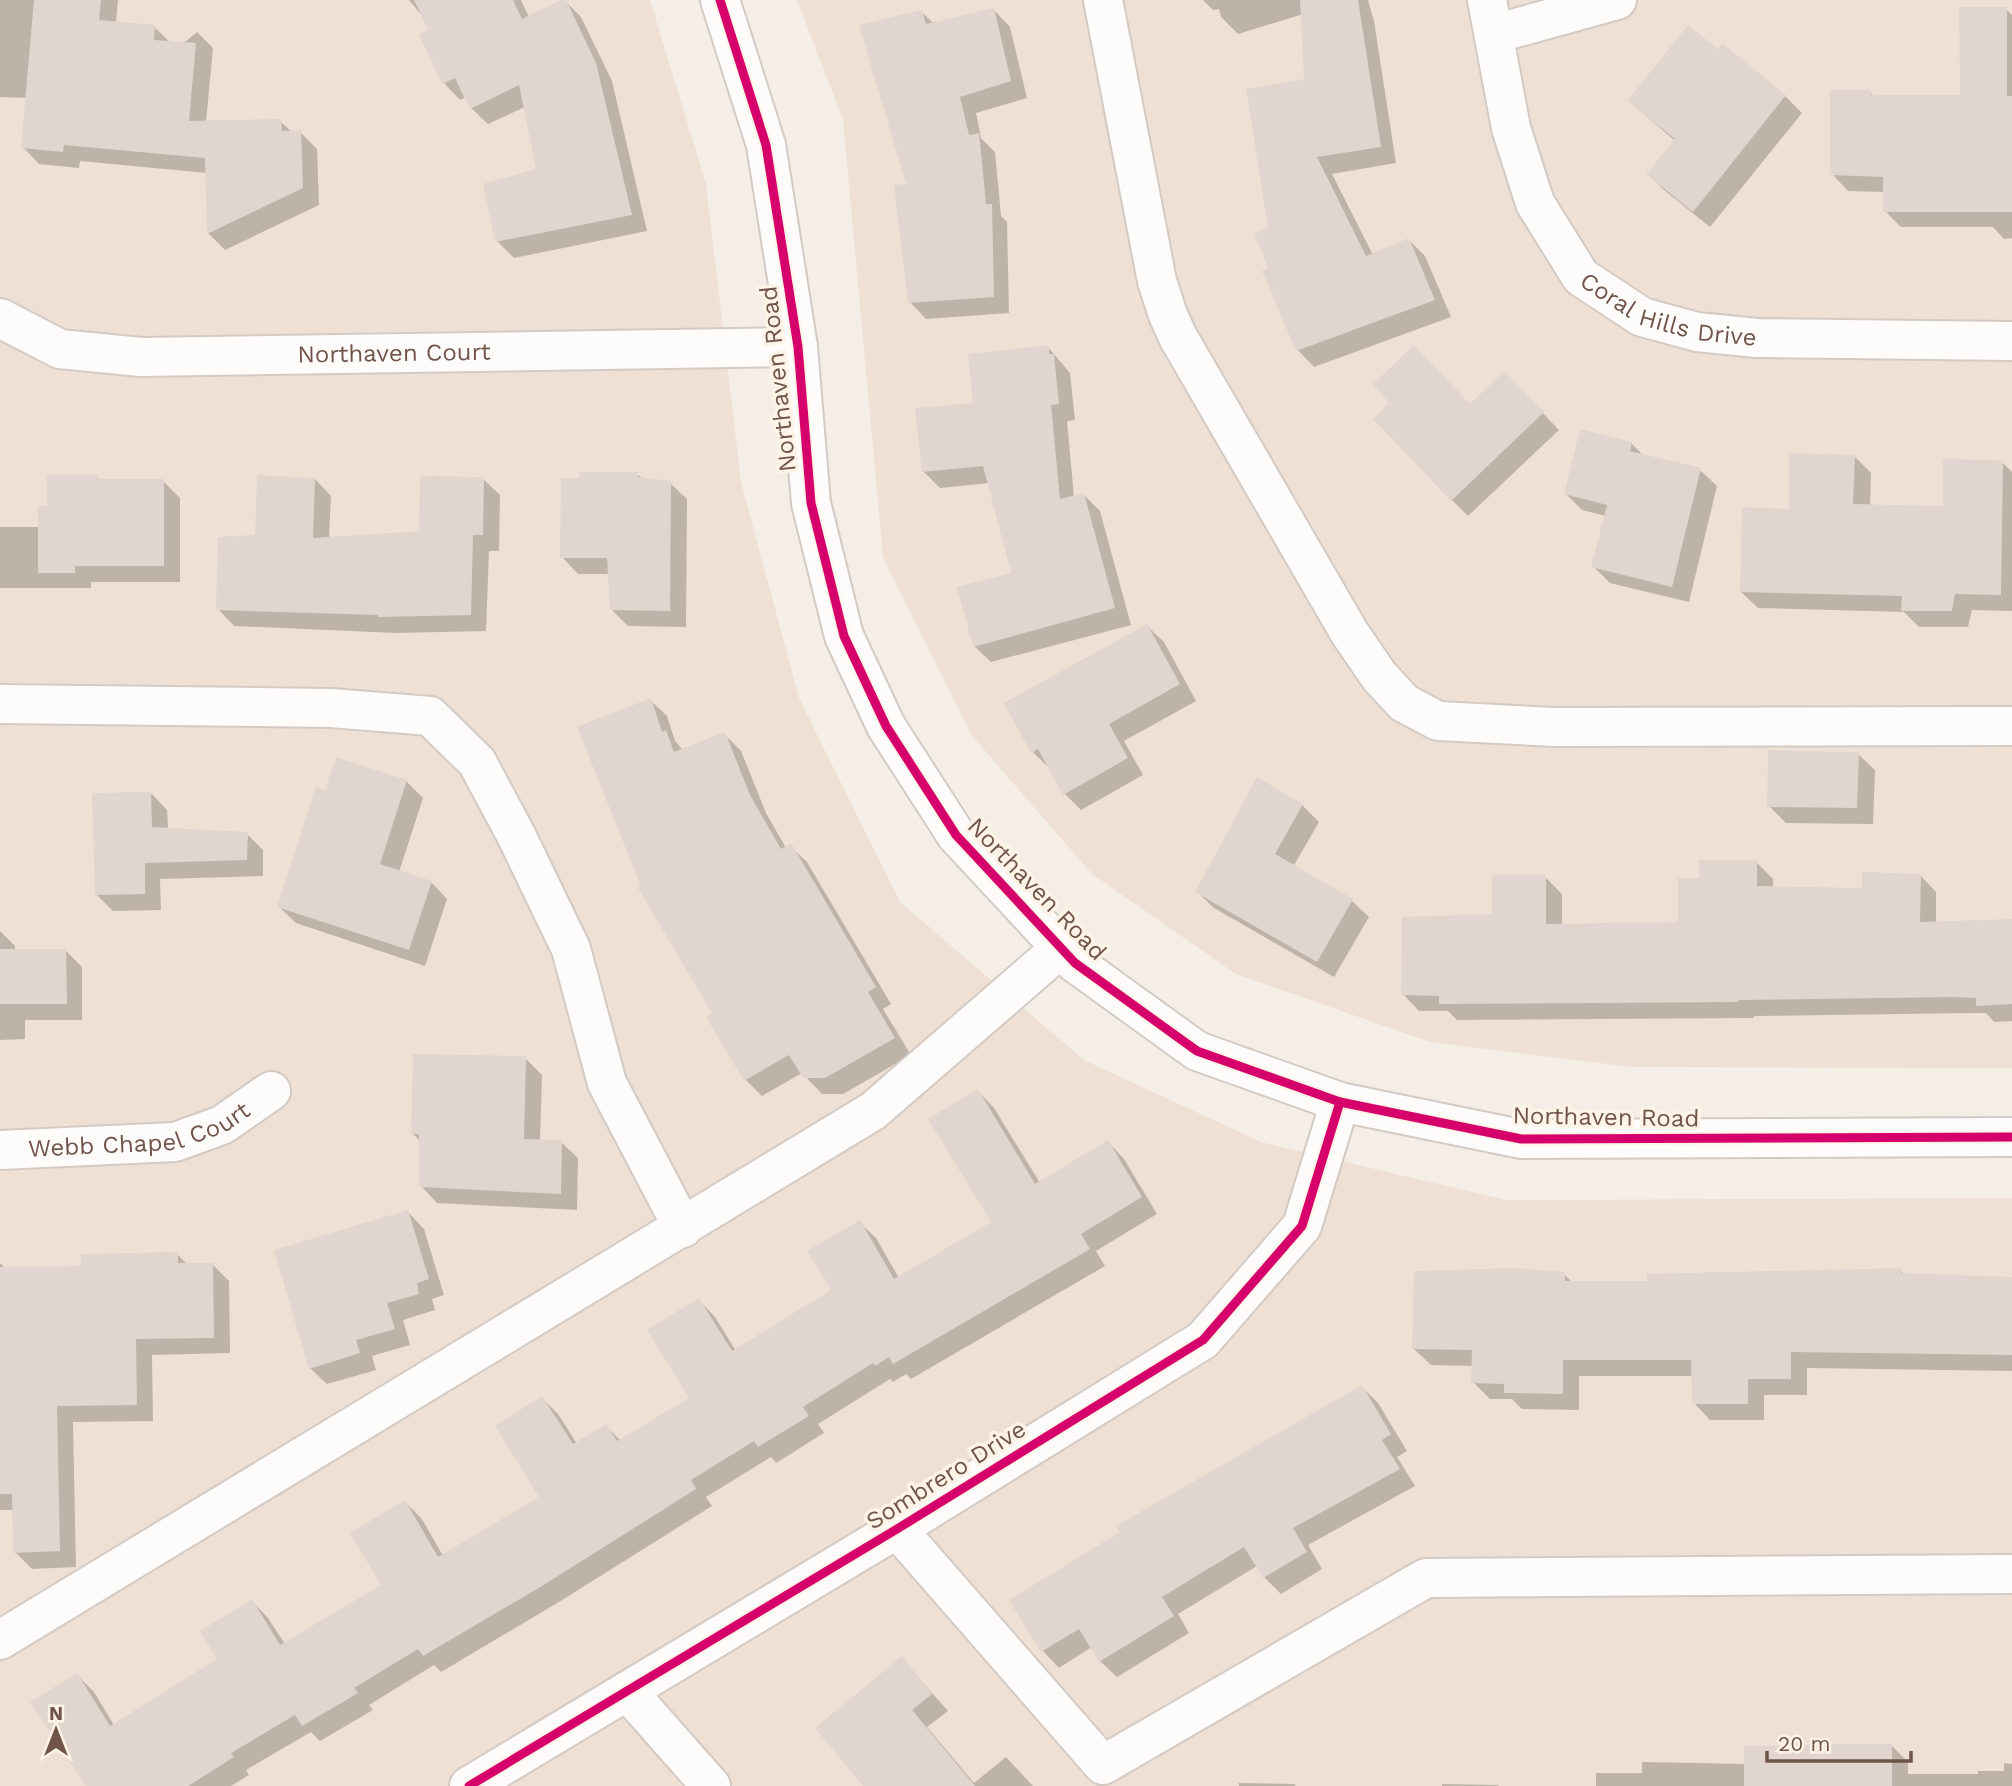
<svg xmlns="http://www.w3.org/2000/svg" width="2012" height="1786" viewBox="0 0 2012 1786" font-family="'Work Sans',sans-serif">
	<style>
		.residential { fill: #eee0d4 }
		.shadow { fill: #0003 }
		.building { fill: #e1d6cf }
		.lines { fill: none; stroke-linecap: round; stroke-linejoin: round }
		.minor-casing { stroke: #d4cac4; stroke-width: 42 }
		.minor { stroke: #fefcfb; stroke-width: 38 }
		.cycleway-casing { stroke: #fef3e7; stroke-width: 13 }
		.cycleway { stroke: #d6006c; stroke-width: 9 }
		.labels { text-anchor: middle; dominant-baseline: central; stroke-width: 7; stroke-linejoin: round; paint-order: stroke }
		.street-label { font-size: 24px; fill: #715449; stroke: #fef3e7 }
	</style>
	<rect width="100%" height="100%" fill="#f5eee7"/>
	<g class="residential">
		<path d="M0 0H650L706 184 741 482 799 698 900 902 1084 1060 1261 1142 1506 1200 2012 1198V1786H0Z"/>
		<path d="M797 0H2012V1068L1632 1067 1430 1042 1236 974 1092 874 973 737 883 557 843 120Z"/>
	</g>
	<g class="shadow">
		<path d="M0 0H118L116 23 154 27 171 43 170 54 197 32 213 48 206 122 280 121 292 132H300L317 149 319 205 225 250 208 233 207 173 80 161 79 168 39 164 23 147 27 98 0 97Z"/>
		<path d="M409 0H521L529 17 564 0 581 17 612 81 647 231 514 258 497 241 538 171 525 107 488 124 471 108 466 97 460 100 444 83 433 29Z"/>
		<path d="M1203 0H1368L1374 21 1396 163 1332 174 1373 255 1409 240 1425 256 1451 317 1314 367 1298 350 1271 269 1270 228 1306 81 1303 14 1238 34 1221 17 1219 9 1213 10Z"/>
		<path d="M2006 9 2012 15V238L2004 239 1993 227H1901L1885 211V192L1848 191 1832 174 1870 92 1875 97H1962Z"/>
		<path d="M994 10 1010 27 1027 98 976 113 981 138 995 152 1001 216 1007 222 1009 313 926 319 910 302 908 186 922 12 934 24Z"/>
		<path d="M1723 46 1785 96 1802 113 1710 227 1664 190 1648 174 1675 141 1629 101 1719 52Z"/>
		<path d="M1048 347 1070 373 1075 420 1067 421 1074 497 1084 495 1100 511 1131 625 991 662 974 646 1013 574 989 483 940 488 923 471 975 404Z"/>
		<path d="M1521 390 1559 430 1468 516 1452 500 1470 406Z"/>
		<path d="M1631 443 1644 456 1700 470 1717 486 1689 602 1610 583 1593 566 1606 516 1582 510 1566 494Z"/>
		<path d="M1854 456 1871 473 1870 506 1944 507 2002 462 2012 472V611L1972 610 1968 627H1919L1904 612 1758 608 1741 592 1791 511Z"/>
		<path d="M637 474 643 479 670 483 687 499 686 627 628 626 611 609 610 574H578L562 557Z"/>
		<path d="M97 477 101 481H163L180 498V582H91V588H0V527H39L49 508Z"/>
		<path d="M315 479 331 496 329 539 421 533 483 479 500 495 499 551H489L486 631 396 633 234 626 218 609 256 537Z"/>
		<path d="M1147 626 1164 642 1196 701 1124 741 1143 775 1081 810 1065 794 1049 768 1033 752Z"/>
		<path d="M650 700 667 716 675 741 682 749 724 734 741 751 766 813 786 848 790 846 807 862 891 1004 883 1009 911 1055 843 1094H822L802 1073 762 1096 746 1080 714 1014 643 887Z"/>
		<path d="M1858 754 1875 770 1873 824 1786 823 1769 806Z"/>
		<path d="M406 781 423 798 399 872 431 882 447 899 425 966 296 923 279 907 326 792Z"/>
		<path d="M151 793 167 810 168 829 247 834 263 850V876L160 879 161 910 113 911 97 895Z"/>
		<path d="M1302 805 1319 822 1293 867 1352 901 1369 917 1334 977 1214 908 1197 892Z"/>
		<path d="M1756 862 1773 879V888L1864 890 1920 875 1936 892V923L2012 921V1021L1994 1022 1986 1013H1971L1754 1016V1018L1457 1020 1448 1011H1419L1403 994 1493 915 1545 877 1562 894V925L1680 923 1701 879Z"/>
		<path d="M0 931 15 946V951L65 950 82 967V1020H25V1039L0 1040Z"/>
		<path d="M525 1058 542 1075 540 1141 561 1142 578 1158 577 1210 437 1203 421 1186V1142L413 1134Z"/>
		<path d="M978 1091 994 1108 1040 1183 1108 1142 1124 1159 1157 1214 1096 1251 1105 1266 911 1379 906 1374 893 1382 890 1379 818 1424 824 1433 776 1463 771 1457 706 1497 712 1506 559 1602 441 1672 434 1665 369 1705 373 1710 320 1741 311 1732 246 1770 249 1775 231 1786H88L77 1675 94 1692 114 1725 219 1660 252 1601 268 1618 285 1644 383 1585 405 1502 422 1519 443 1556 541 1498 542 1398 558 1414 577 1444 606 1426 621 1441 691 1399 699 1300 715 1317 736 1351 833 1291 859 1222 876 1238 899 1278 993 1223Z"/>
		<path d="M408 1212 424 1229 444 1295 432 1299 435 1310 403 1320 410 1345 372 1356 376 1370 327 1384 310 1368Z"/>
		<path d="M177 1254 188 1265 212 1264 229 1281 230 1353 152 1355 153 1421 73 1422 76 1567 32 1569 15 1552 14 1510H0V1263L6 1269 83 1268Z"/>
		<path d="M1900 1270 1905 1275 2012 1279V1371L1807 1368V1395H1764V1420H1710L1694 1403 1693 1376H1579V1410L1522 1409 1512 1399H1490L1473 1382 1474 1366 1431 1365 1414 1349 1564 1274 1573 1283H1649Z"/>
		<path d="M1362 1387 1378 1403 1407 1451 1397 1457 1415 1486 1308 1545 1322 1569 1281 1594 1264 1577 1257 1566 1178 1614 1189 1633 1117 1677 1100 1661 1092 1647 1059 1668 1043 1651 1011 1600Z"/>
		<path d="M902 1659 948 1711 927 1727 974 1783 1006 1757 1033 1786H866Z"/>
		<path d="M1892 1746 1908 1762V1774H1978V1771H2004V1763L2012 1764V1786H1596V1773H1642V1762L1746 1764Z"/>
		<path d="M1239 1783 1294 1784 1296 1786H1239Z"/>
		<path d="M1442 1784 1498 1785 1499 1786H1442Z"/>
	</g>
	<g class="building">
		<path d="M34 0H101L99 20 155 25 154 40 196 43 189 121 281 119 282 131 301 130 303 188 207 234 205 158 64 145 63 152 21 148Z"/>
		<path d="M414 0H513L522 19 561 0H566L596 63 632 215 495 242 483 184 536 169 519 85 470 109 455 78 442 84 419 34 428 30Z"/>
		<path d="M1300 0H1358L1381 147 1317 157 1366 256 1409 238 1435 300 1296 351 1262 271 1268 268 1254 233 1268 227 1246 89 1304 79Z"/>
		<path d="M1959 7H2007V96H2012V212H1883V177L1830 175V90H1871V95H1960Z"/>
		<path d="M994 8 1011 81 960 97 969 135 979 133 986 204H992L994 297 908 303 894 185 906 184 859 25 922 10 926 24Z"/>
		<path d="M1688 25 1718 49 1722 43 1786 95 1693 212 1646 174 1675 139 1627 101Z"/>
		<path d="M1049 345V354H1054L1059 404 1051 405 1060 499 1084 493 1115 608 973 647 957 587 1011 573 983 466 922 472 915 408 973 403 968 354Z"/>
		<path d="M1414 345 1470 404 1504 371 1544 412 1451 501 1373 419 1389 403 1373 384Z"/>
		<path d="M1580 429 1632 442 1630 451 1701 468 1672 587 1591 567 1607 505 1564 494Z"/>
		<path d="M1789 453 1855 455 1853 504 1943 506V459L2003 460 2001 595 1955 594 1952 611H1901L1902 596 1740 592 1742 507 1789 509Z"/>
		<path d="M579 472H638V477L671 481 670 611 610 610 607 558H560L561 478H579Z"/>
		<path d="M47 475H98V479H164V566H75V573H38V506H47Z"/>
		<path d="M257 475 315 478 313 538 419 531 420 476 484 477 483 535H473L471 615 378 617V615L216 610 218 537 255 535Z"/>
		<path d="M1147 624 1180 684 1109 724 1128 758 1063 795 1038 749 1031 753 1004 703Z"/>
		<path d="M651 698 662 732 666 730 674 752 725 732 750 795 781 849 791 843 876 987 868 992 895 1038 825 1078H803L789 1055 744 1081 706 1017 712 1013 638 888 641 886 577 727Z"/>
		<path d="M1768 750 1859 752 1857 808 1767 807Z"/>
		<path d="M336 757 407 780 380 864 432 881 409 950 277 907 316 787 325 790Z"/>
		<path d="M1257 777 1303 804 1275 854 1353 899 1317 962 1195 892Z"/>
		<path d="M151 792 152 827 248 832 247 860 145 863V894L95 895 92 793Z"/>
		<path d="M1699 860H1757V886L1862 888V872L1921 874 1920 922 2012 919V1004L1976 1006V998L1953 997 1738 1000V1002L1439 1004V996L1401 995 1402 917 1492 914V875H1546V924L1678 922V878H1699Z"/>
		<path d="M0 949H66L67 1004H0Z"/>
		<path d="M413 1054 526 1056 524 1139 562 1140 561 1194 419 1187V1134H411Z"/>
		<path d="M978 1089 1035 1184 1108 1140 1142 1197 1081 1234 1090 1249 893 1364 889 1357 875 1366 873 1363 803 1407 809 1416 758 1447 754 1441 691 1480 696 1489 542 1586 423 1656 418 1649 354 1688 358 1693 302 1726 295 1715 231 1753 234 1757 188 1786H86L30 1702 77 1673 110 1726 217 1659 200 1631 252 1599 280 1645 381 1585 350 1533 405 1500 438 1557 539 1497 495 1426 542 1396 573 1444 606 1424 617 1441 689 1398 647 1330 699 1298 732 1351 831 1290 807 1251 860 1220 894 1279 991 1222 928 1119Z"/>
		<path d="M408 1210 429 1279 417 1283 419 1294 387 1303 395 1329 356 1340 360 1353 309 1369 274 1250Z"/>
		<path d="M178 1252V1263H213L214 1338 136 1339 137 1405 57 1406 60 1551 13 1553 12 1494H0V1267L81 1266V1254Z"/>
		<path d="M1516 1268 1565 1272V1281H1647V1274L1901 1268V1273L2012 1277V1355L1791 1352V1379H1748V1404H1692L1691 1360H1563V1394L1504 1393V1384L1471 1383 1472 1350 1412 1349 1414 1271Z"/>
		<path d="M1362 1385 1391 1434 1382 1440 1400 1469 1293 1528 1307 1552 1263 1578 1244 1547 1162 1597 1174 1616 1099 1662 1079 1629 1041 1652 1009 1600 1120 1532 1116 1526Z"/>
		<path d="M902 1656 932 1694 912 1710 975 1786H863L815 1728Z"/>
		<path d="M1830 1744H1892V1786H1744V1746Z"/>
	</g>
	<g class="lines">
		<g class="minor-casing">
			<g id="minor">
				<path d="M720 0 766 145 798 347 811 503 844 636 886 726 956 835 1075 963 1197 1051 1340 1102 1521 1139 2012 1137"/>
				<path d="M1103 0 1157 281 1168 315 1178 337 1349 632 1379 676 1404 703 1438 721 1555 727 2012 726"/>
				<path id="s1" d="M1487 0 1511 128 1535 203 1581 277 1642 317 1697 332 1757 338 2012 341"/>
				<path d="M1494 34 1617 0"/>
				<path id="s2" d="M0 318 60 349 141 357 798 347"/>
				<path d="M0 704 331 708 430 716 477 762 516 835 571 949 607 1083 683 1228"/>
				<path id="s3" d="M0 1150 175 1142 222 1125 271 1091"/>
				<path d="M897 1529 1103 1765 1426 1578 2012 1574"/>
				<path d="M0 1640 873 1111 1061 948"/>
				<path d="M627 1691 711 1786"/>
				<path d="M469 1786 897 1529 1203 1340 1302 1226 1340 1102"/>
			</g>
		</g>
		<use href="#minor" class="minor"/>
		<g class="cycleway-casing">
			<g id="cycleway">
				<path d="M720 0 766 145 798 347 811 503 844 636 886 726 956 835 1075 963 1197 1051 1340 1102 1521 1139 2012 1137"/>
				<path d="M469 1786 897 1529 1203 1340 1302 1226 1340 1102"/>
			</g>
		</g>
		<use href="#cycleway" class="cycleway"/>
	</g>
	<g class="labels">
		<g class="street-label">
			<text stroke="none"><textPath href="#s1" startOffset="392">Coral Hills Drive</textPath></text>
			<text stroke="none"><textPath href="#s2" startOffset="402">Northaven Court</textPath></text>
			<text transform="translate(778 379) rotate(-96)">Northaven Road</text>
			<text transform="translate(1037 889) rotate(46)">Northaven Road</text>
			<text transform="translate(1606 1117) rotate(1)">Northaven Road</text>
			<text stroke="none"><textPath href="#s3" startOffset="142">Webb Chapel Court</textPath></text>
			<text transform="translate(946 1475) rotate(-32)">Sombrero Drive</text>
		</g>
	</g>
	<g transform="translate(56 1730)" stroke="#fef3e7" stroke-width="5" paint-order="stroke">
	<path d="M0-5L12 26L0 18L-12 26Z" fill="#715449"/>
	<text y="-10" font-size="19" font-weight="bold" text-anchor="middle" fill="#715449">N</text>
	</g>
	<path d="M1767 1751v10h144v-10" fill="none" stroke="#715449" stroke-width="3.5"/>
	<text x="1778" y="1751" font-size="21" fill="#715449" stroke="#fef3e7" stroke-width="5" paint-order="stroke">20 m</text>
</svg>
